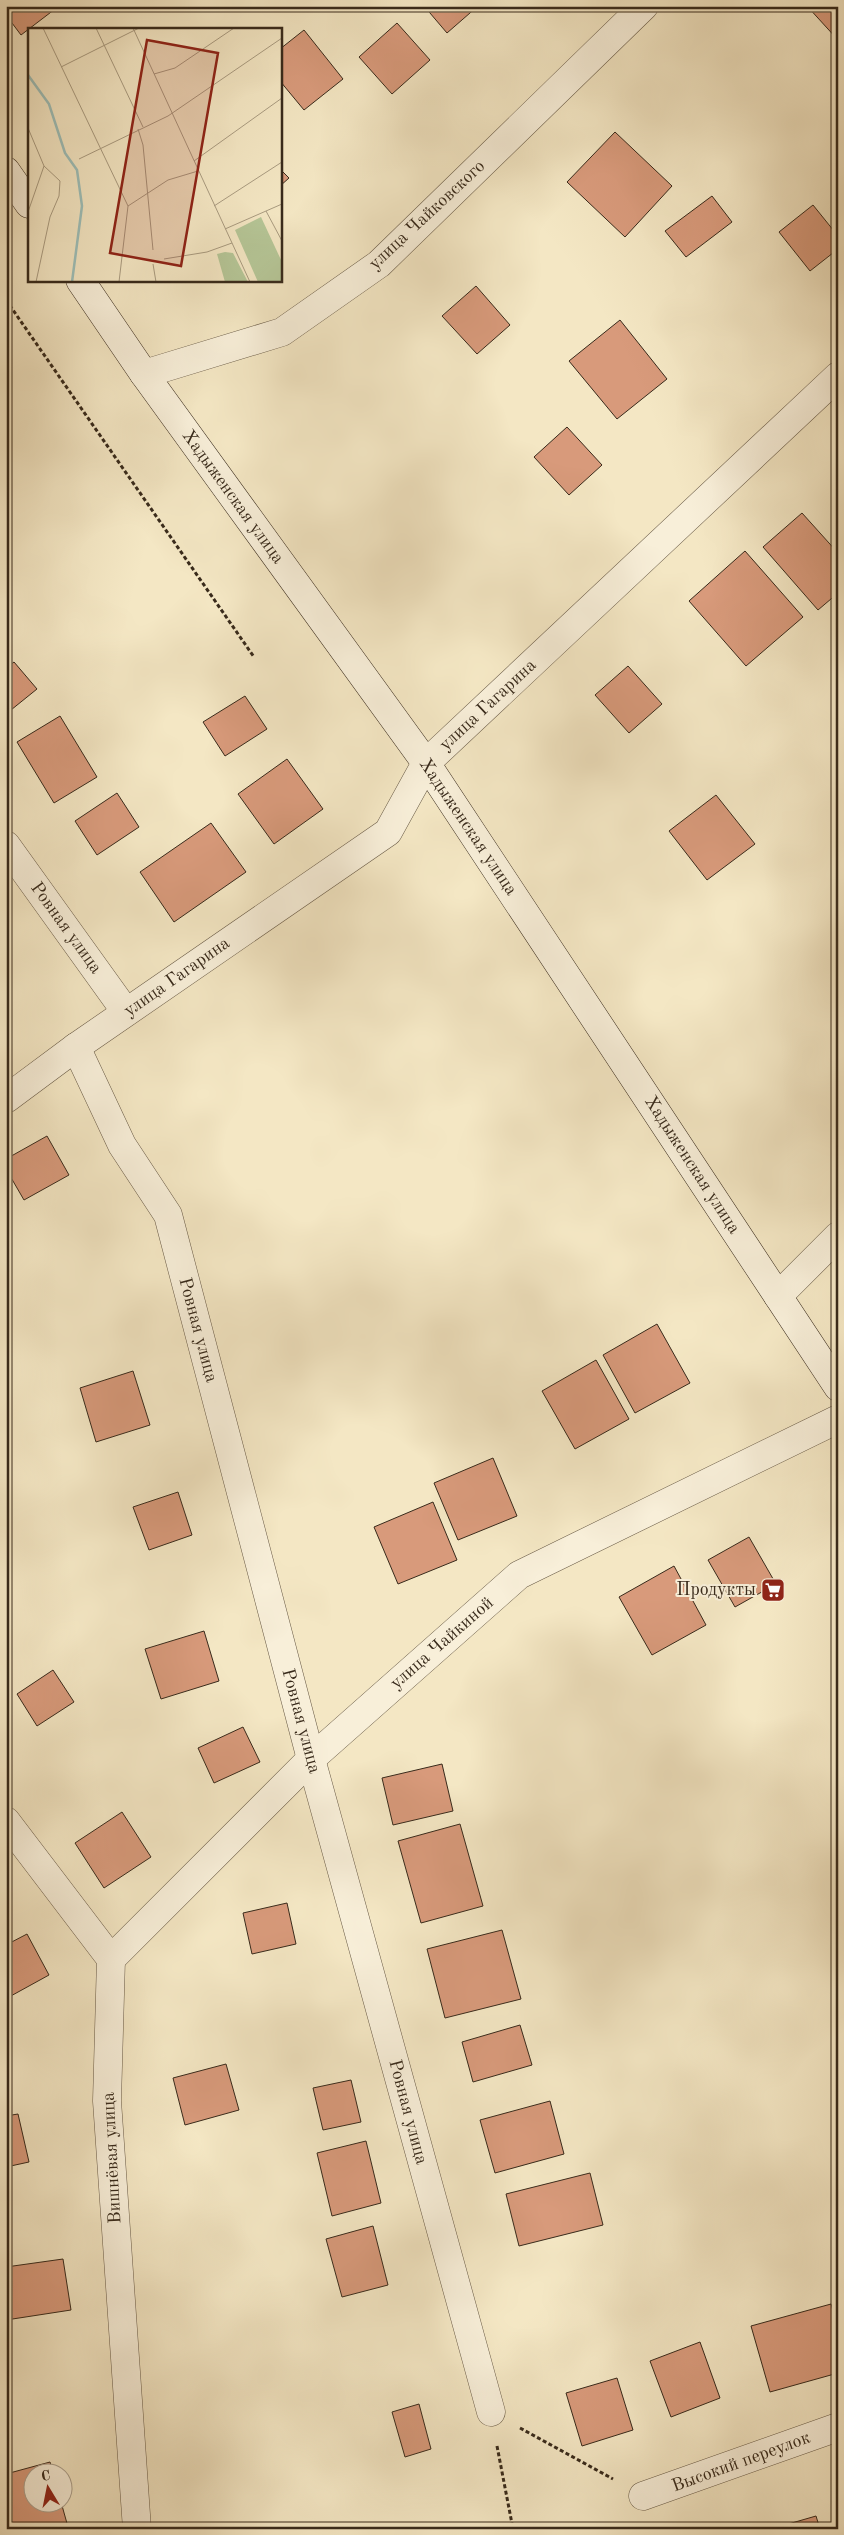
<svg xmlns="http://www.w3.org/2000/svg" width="844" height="2535" viewBox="0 0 844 2535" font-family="'Old Standard TT',serif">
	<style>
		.building { fill: #d89a7b; stroke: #382a1b }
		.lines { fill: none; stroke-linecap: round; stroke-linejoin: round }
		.minor-casing { stroke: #675945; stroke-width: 29 }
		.secondary-casing { stroke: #382a1b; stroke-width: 29 }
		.path { stroke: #382a1b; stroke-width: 3; stroke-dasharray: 4 2.5; stroke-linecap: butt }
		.minor { stroke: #f8efd9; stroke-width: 28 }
		.secondary { stroke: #f8efd9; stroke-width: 28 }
		.labels { text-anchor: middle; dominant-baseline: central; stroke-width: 4; stroke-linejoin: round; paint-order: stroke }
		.street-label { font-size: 18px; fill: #382a1b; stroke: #f8efd9 }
		.poi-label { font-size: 18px; fill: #382a1b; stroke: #f8efd9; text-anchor: end }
		.inset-river { fill: none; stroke: #9dbfb9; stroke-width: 2.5 }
		.inset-road { fill: none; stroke: #a99b80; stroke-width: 1 }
		.view { fill: #8f2418; fill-opacity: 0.15; stroke: #8f2418; stroke-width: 2.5 }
		.inset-edge { fill: none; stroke: #382a1b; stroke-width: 2.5 }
	</style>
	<rect width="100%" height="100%" fill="#f4e7c4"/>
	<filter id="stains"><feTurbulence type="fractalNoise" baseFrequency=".004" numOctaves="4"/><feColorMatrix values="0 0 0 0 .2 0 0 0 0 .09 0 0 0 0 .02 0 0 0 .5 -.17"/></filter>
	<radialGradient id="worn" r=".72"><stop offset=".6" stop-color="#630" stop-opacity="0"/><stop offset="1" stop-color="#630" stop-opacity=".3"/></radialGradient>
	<g class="building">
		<path d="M6 6H59L21 35 6 15Z"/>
		<path d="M424 6H478L447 33Z"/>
		<path d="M807 6H838V40Z"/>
		<path d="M397 23 430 60 392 94 359 57Z"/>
		<path d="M304 30 343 79 304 110 280 81V49Z"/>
		<path d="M615 132 672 186 625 237 567 182Z"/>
		<path d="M280 169 289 178 280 186Z"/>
		<path d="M712 196 732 222 686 257 665 231Z"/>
		<path d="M813 205 838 236V249L810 271 779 232Z"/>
		<path d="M476 286 510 325 477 354 442 316Z"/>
		<path d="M620 320 667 379 617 419 569 361Z"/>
		<path d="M567 427 602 465 569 495 534 457Z"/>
		<path d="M802 513 838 553V593L818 610 763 547Z"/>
		<path d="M745 551 803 617 746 666 689 601Z"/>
		<path d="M14 662 37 689 6 714V668Z"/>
		<path d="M628 666 662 704 629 733 595 695Z"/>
		<path d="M245 696 267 729 225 756 203 722Z"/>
		<path d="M60 716 97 777 54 803 17 742Z"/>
		<path d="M287 759 323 809 274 844 238 794Z"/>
		<path d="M117 793 139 827 97 855 75 821Z"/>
		<path d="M716 795 755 844 707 880 669 831Z"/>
		<path d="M211 823 246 872 174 922 140 872Z"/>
		<path d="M47 1136 69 1175 24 1200 6 1169V1159Z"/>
		<path d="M657 1324 690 1383 635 1413 603 1355Z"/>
		<path d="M596 1360 629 1419 575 1449 542 1391Z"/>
		<path d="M133 1371 150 1425 96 1442 80 1388Z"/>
		<path d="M493 1458 517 1516 458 1540 434 1483Z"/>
		<path d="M178 1492 192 1535 149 1550 133 1507Z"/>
		<path d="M433 1502 457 1560 398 1584 374 1527Z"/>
		<path d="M749 1537 776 1584 735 1607 708 1560Z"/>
		<path d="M674 1566 706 1625 652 1655 619 1597Z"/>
		<path d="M204 1631 219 1681 161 1699 145 1649Z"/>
		<path d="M53 1670 74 1702 37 1726 17 1694Z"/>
		<path d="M243 1727 260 1762 214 1783 198 1748Z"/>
		<path d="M442 1764 453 1811 393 1825 382 1778Z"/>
		<path d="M122 1812 151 1857 104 1888 75 1843Z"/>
		<path d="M460 1824 483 1906 421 1923 398 1841Z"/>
		<path d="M287 1903 296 1944 252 1954 243 1913Z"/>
		<path d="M502 1930 521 1999 445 2018 427 1949Z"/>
		<path d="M27 1934 49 1975 9 1997 6 1992V1945Z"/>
		<path d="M520 2025 532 2065 473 2082 462 2042Z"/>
		<path d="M226 2064 239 2110 185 2125 173 2078Z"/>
		<path d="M351 2080 361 2122 323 2130 313 2088Z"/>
		<path d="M550 2101 564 2154 495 2173 480 2120Z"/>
		<path d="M18 2114 29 2162 6 2167V2116Z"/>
		<path d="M366 2141 381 2203 332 2216 317 2153Z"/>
		<path d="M590 2173 603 2225 519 2246 506 2194Z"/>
		<path d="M373 2226 388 2285 342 2297 326 2239Z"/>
		<path d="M63 2259 71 2310 6 2320V2267Z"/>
		<path d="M831 2304 838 2328V2373L770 2392 751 2326Z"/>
		<path d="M700 2342 720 2398 671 2417 650 2361Z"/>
		<path d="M617 2378 633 2430 582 2446 566 2393Z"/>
		<path d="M419 2404 431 2449 405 2457 392 2412Z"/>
		<path d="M50 2462 53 2472H32V2502H61L68 2527 60 2529H6V2474Z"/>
		<path d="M816 2516 820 2529H771Z"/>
		<path d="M299 2524 300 2529H262Z"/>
	</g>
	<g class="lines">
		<g class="minor-casing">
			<g id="minor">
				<path d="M144 374 282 332 379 264 644 6"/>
				<path d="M6 845 126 1012"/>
				<path d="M76 1047 122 1145 168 1215 311 1759 491 2412"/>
				<path d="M6 1099 76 1047 388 832 426 763 838 376"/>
				<path d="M778 1296 838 1236"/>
				<path d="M6 1821 111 1959 107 2101 137 2529"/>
				<path d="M111 1959 311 1759 519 1575 838 1419"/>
				<path d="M643 2496 838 2427"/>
			</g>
		</g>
		<g class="secondary-casing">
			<g id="secondary">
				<path d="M6 171 29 204"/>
				<path d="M80 280 144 374 426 763 838 1387"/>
			</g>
		</g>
		<g class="path">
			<path d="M6 300 254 657"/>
			<path d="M520 2428 613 2479"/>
			<path d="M497 2446 513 2529"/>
		</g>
		<use href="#minor" class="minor"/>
		<use href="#secondary" class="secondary"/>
	</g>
	<defs>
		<g id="supermarket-square" transform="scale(1.25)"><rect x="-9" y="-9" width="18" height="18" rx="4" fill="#8f2418" stroke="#f8efd9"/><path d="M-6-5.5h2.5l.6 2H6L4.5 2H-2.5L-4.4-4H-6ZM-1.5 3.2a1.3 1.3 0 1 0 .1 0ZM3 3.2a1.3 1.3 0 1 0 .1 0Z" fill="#fff"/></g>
	</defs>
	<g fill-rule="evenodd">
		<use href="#supermarket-square" x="773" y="1590"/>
	</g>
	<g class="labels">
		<g class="street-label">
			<text transform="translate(427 215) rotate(-43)">улица Чайковского</text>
			<text transform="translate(233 497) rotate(54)">Хадыженская улица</text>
			<text transform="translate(488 705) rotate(-43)">улица Гагарина</text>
			<text transform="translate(468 827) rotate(56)">Хадыженская улица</text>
			<text transform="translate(66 928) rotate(54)">Ровная улица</text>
			<text transform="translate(177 977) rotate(-35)">улица Гагарина</text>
			<text transform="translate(692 1165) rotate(57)">Хадыженская улица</text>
			<text transform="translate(198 1330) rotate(75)">Ровная улица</text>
			<text transform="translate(442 1643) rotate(-41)">улица Чайкиной</text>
			<text transform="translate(301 1721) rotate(75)">Ровная улица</text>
			<text transform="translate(408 2112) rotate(75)">Ровная улица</text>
			<text transform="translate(112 2158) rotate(-93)">Вишнёвая улица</text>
			<text transform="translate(741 2462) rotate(-20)">Высокий переулок</text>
		</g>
		<g class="poi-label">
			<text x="756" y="1590">Продукты</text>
		</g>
	</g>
	<g transform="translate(28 28)">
		<rect width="254" height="254" fill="#f4e7c4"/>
		<path d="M233 189 254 234V254H230L207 202ZM197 224 205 225 220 254H197L189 226Z" fill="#b6c798"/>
		<path class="inset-river" d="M0 47 21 76 37 125 49 142 54 178 44 254"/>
		<path class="inset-road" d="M15 0 100 178 91 254M68 0 115 99M105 0 222 254M33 39 111 0M126 46 147 40 206 0M0 100 16 138 0 184M110 101 115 117 125 222M51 131 140 88 254 10M166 133 254 70M100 178 140 152 170 143M186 178 254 134M238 183 254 213M197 201 254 176M136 231 179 224 204 215M125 236 128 254M8 254 22 189 31 168 32 153 16 138"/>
		<path class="view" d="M119 12 190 25 153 238 82 225Z"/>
		<rect width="254" height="254" class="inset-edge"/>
	</g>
	<rect width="844" height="2535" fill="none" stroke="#f4e7c4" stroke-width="25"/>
	<rect x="8" y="8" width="829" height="2520" fill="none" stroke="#382a1b" stroke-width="2.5"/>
	<rect x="12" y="12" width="819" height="2510" fill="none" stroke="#382a1b"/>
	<g transform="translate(48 2488) rotate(350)"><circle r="24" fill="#f8efd9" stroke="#aba08d"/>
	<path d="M0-4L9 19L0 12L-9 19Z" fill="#8f2418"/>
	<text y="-8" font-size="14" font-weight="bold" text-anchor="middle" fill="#382a1b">С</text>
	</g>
	<rect width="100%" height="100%" filter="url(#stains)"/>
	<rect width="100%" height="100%" fill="url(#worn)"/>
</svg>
